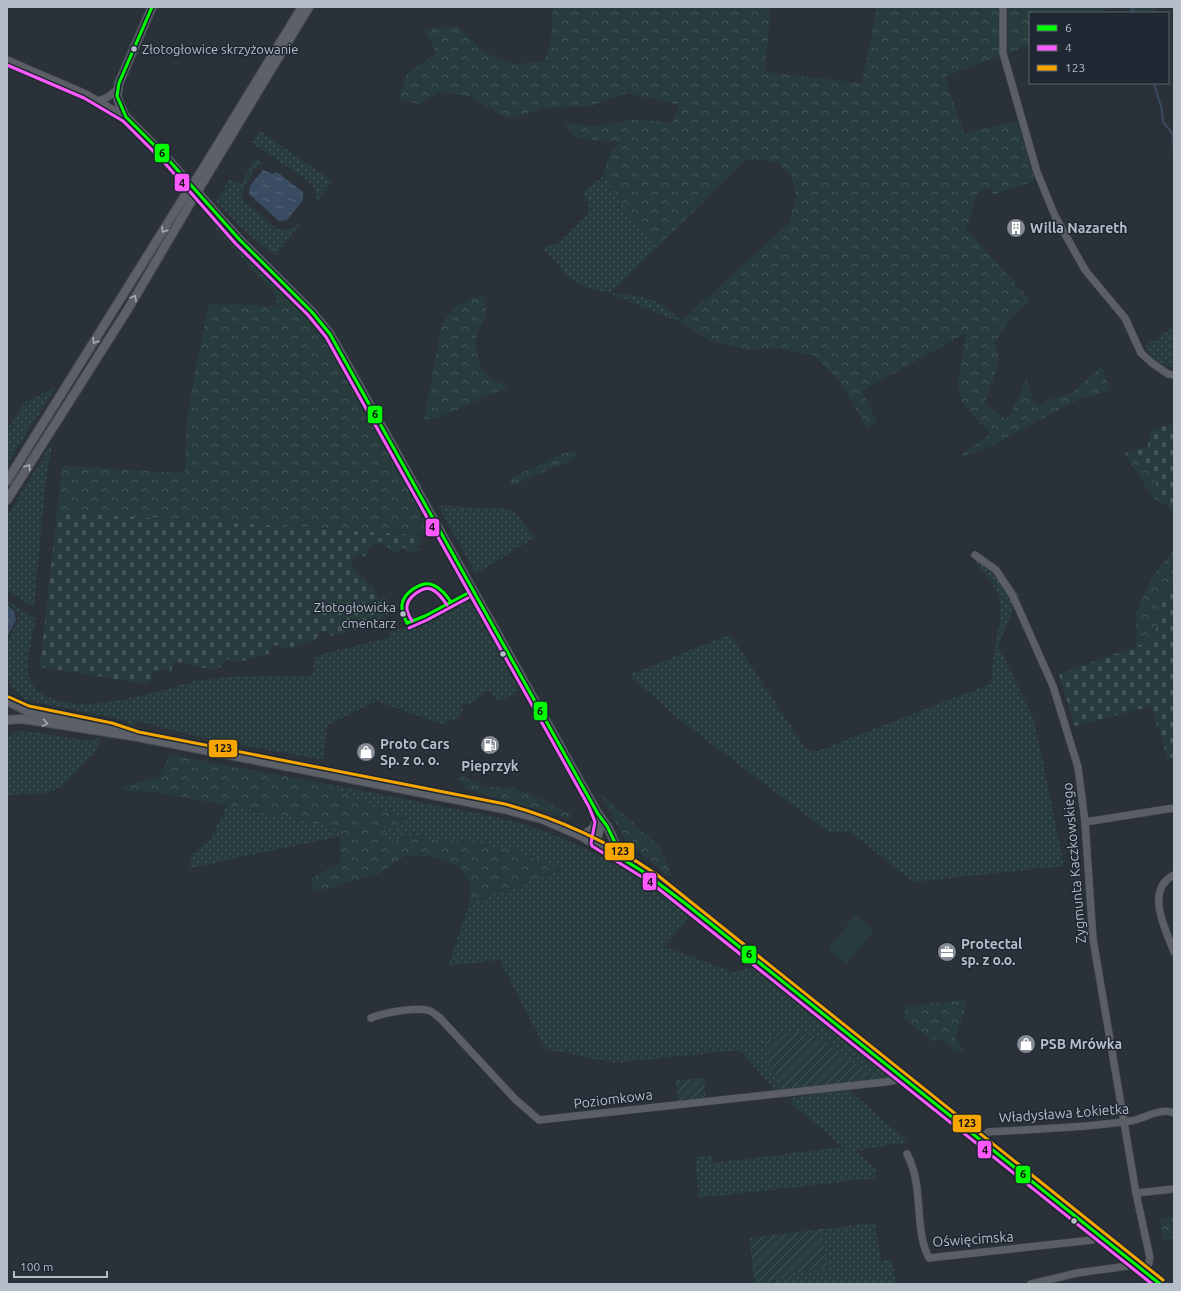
<svg xmlns="http://www.w3.org/2000/svg" width="1181" height="1291" viewBox="0 0 1181 1291" font-family="Ubuntu,sans-serif">
	<style>
		.grass { fill: url(#grass-dots) }
		.forest { fill: url(#forest-crowns) }
		.cemetery { fill: url(#cemetery-stones) }
		.garden { fill: url(#garden-furrows) }
		.pitch { fill: #283c3e }
		.water { fill: url(#water-ripples) }
		.lines { fill: none; stroke-linecap: round; stroke-linejoin: round }
		.stream { stroke: #3a4c61; stroke-width: 2 }
		.minor-casing { stroke: #484d53; stroke-width: 8 }
		.major-casing { stroke: #484d55; stroke-width: 10 }
		.minor { stroke: #5b5f65; stroke-width: 7 }
		.major { stroke: #5d6167; stroke-width: 8 }
		.major-bridge-casing { stroke: #484d55; stroke-width: 10; stroke-linecap: butt }
		.major-bridge { stroke: #5d6167; stroke-width: 8 }
		.bus-1-casing { stroke: #1e2732; stroke-width: 6 }
		.bus-2-casing { stroke: #1e2732; stroke-width: 6 }
		.bus-3-casing { stroke: #1e2732; stroke-width: 6 }
		.bus-1 { stroke: #0f0; stroke-width: 3 }
		.bus-2 { stroke: #ff5aff; stroke-width: 3 }
		.bus-3 { stroke: #f7a600; stroke-width: 3 }
		.oneway { stroke: #a3abb5 }
		.bus-dot { fill: #b5bdc8; stroke: #1e2732; stroke-width: 1.5 }
		.labels { text-anchor: middle; dominant-baseline: central; stroke-width: 3; stroke-linejoin: round; paint-order: stroke }
		.bus-label { font-size: 13px; fill: #b5bdc8; stroke: #1e2732; text-anchor: start }
		.poi-label { font-size: 14px; font-weight: bold; fill: #b5bdc8; stroke: #1e2732; text-anchor: start }
		.street-label { font-size: 14px; fill: #b5bdc8; stroke: #1e2732 }
		.line-badge { stroke: #1e2732; stroke-width: 1.5 }
		.pale-badge-label { font-size: 11px; text-anchor: middle; font-weight: bold; fill: #111 }
	</style>
	<defs>
		<pattern id="grass-dots" width="8" height="8" patternUnits="userSpaceOnUse"><rect width="8" height="8" fill="#283c3e"/><path d="M2 2h.1M6 6h.1" fill="none" stroke="#455658" stroke-width="1.8" stroke-linecap="round"/></pattern>
		<pattern id="forest-crowns" width="20" height="18" patternUnits="userSpaceOnUse"><rect width="20" height="18" fill="#283c3e"/><path d="M2 6a3 3 0 1 1 6 0M12 15a3 3 0 1 1 6 0" fill="none" stroke="#455658"/></pattern>
		<pattern id="cemetery-stones" width="16" height="16" patternUnits="userSpaceOnUse"><rect width="16" height="16" fill="#283c3e"/><path d="M2 7V4a2 2 0 0 1 4 0v3zM10 15v-3a2 2 0 0 1 4 0v3z" fill="#455658"/></pattern>
		<pattern id="garden-furrows" width="10" height="10" patternUnits="userSpaceOnUse"><rect width="10" height="10" fill="#283c3e"/><path d="M-1 1l2-2M0 10L10 0M9 11l2-2" fill="none" stroke="#455658"/></pattern>
		<pattern id="water-ripples" width="26" height="14" patternUnits="userSpaceOnUse"><rect width="26" height="14" fill="#3a4c61"/><path d="M2 4q2-2 4 0t4 0M15 11q2-2 4 0t4 0" fill="none" stroke="#546476"/></pattern>
	</defs>
	<rect width="100%" height="100%" fill="#2b3138"/>
	<g class="grass">
		<path d="M260 131 332 181 316 203 315 188 311 183 252 143Z"/>
		<path d="M258 159 264 165H258L244 187 242 194 244 201 277 229 287 230 301 222 276 256 241 228 216 201 230 179 241 184 254 161Z"/>
		<path d="M604 176 625 208 656 248 610 293C645 297 655 295 682 321L680 322 609 293 587 288 568 277 543 248 561 241 587 215 589 205 583 192Z"/>
		<path d="M1174 327V369C1160 364 1152 359 1145 346Z"/>
		<path d="M56 387 7 464V430L24 403Z"/>
		<path d="M53 441 46 479 34 607 7 591V517Z"/>
		<path d="M438 506 504 508 513 511 535 537 476 574Z"/>
		<path d="M976 558 995 572 1002 582 1008 580 1019 595 998 646 1034 719 1064 866 913 882 849 831 830 833 681 721 629 675 730 634 804 746 810 751H817L990 684C993 670 993 656 996 641 999 623 1006 605 995 588 990 579 982 572 976 564Z"/>
		<path d="M7 601 36 619C33 634 23 669 31 682 56 721 133 697 169 689 179 686 190 681 201 680 238 675 276 676 313 675L315 656 391 637 390 632 426 621 459 602 460 604 465 602 473 604 519 686 515 693 502 701 496 700 489 690 468 706 465 703 460 707 463 711 455 721 451 718 445 725 376 701 327 725 324 760 203 738 138 721 133 726 123 720 27 700C7 688 7 676 7 655 7 651 6 644 8 640 14 624 28 617 7 604Z"/>
		<path d="M20 730 84 740 100 738 101 741 93 753 61 787 46 793 7 795V737Z"/>
		<path d="M322 783C361 791 400 798 438 806 466 811 494 816 522 824 585 843 639 876 692 914L665 947 733 972 757 966 892 1074V1078L878 1080 877 1076 854 1062 821 1038 794 1030 784 1091 776 1092 740 1050 615 1063 546 1049 499 960 448 966 469 904 562 870 517 851 475 843 431 838 407 837 387 843 385 829 403 824 406 818 370 805Z"/>
		<path d="M227 806 297 818 340 831 341 836 190 868 192 854 210 840Z"/>
		<path d="M849 1090 908 1142 855 1151 875 1168 876 1178 699 1198 695 1157 711 1155 712 1163 843 1147 792 1104 791 1098Z"/>
		<path d="M875 1223 881 1262 892 1258 896 1284H770L794 1273 828 1267 821 1229Z"/>
	</g>
	<g class="forest">
		<path d="M553 7H766L770 13 765 72 862 83 877 7H999V56L945 77 964 133 1017 121 1035 181 993 195 991 188 977 193 966 229 1030 300 1004 327 995 343 999 360 995 375 984 404 1006 419 1011 414 1026 379 1035 405 1073 392 1102 366 1110 390 1078 400 993 445 963 457 962 454 990 434 962 403 958 384 966 333 862 391 877 422 867 428 839 380 814 356 776 348 746 350 711 341 680 322 789 223 796 195 791 176 777 162 747 159 656 248 625 208 604 176 608 157 620 142 584 139 572 135 564 123 597 126 632 120 673 122 679 105 627 93 590 106 546 108 508 119 468 96 441 92 418 104 399 99 407 74 436 53 425 29 457 26 482 51 512 64 543 62 551 42Z"/>
		<path d="M1008 7H1112L1099 13H1030V44L1008 54Z"/>
		<path d="M1132 7H1155L1157 13H1133Z"/>
		<path d="M216 221 311 317 331 342 438 535 57 512 62 466 185 473 186 428 195 371 209 304 278 306 275 295 212 224Z"/>
		<path d="M483 296C493 318 480 320 476 339 475 349 479 364 485 372 490 378 501 383 508 387L437 418 424 420 442 323 455 307 473 298Z"/>
		<path d="M1136 449 1168 506 1153 498 1124 453Z"/>
		<path d="M569 451 577 453 574 459 514 485 509 483 513 477Z"/>
		<path d="M1174 549V579L1162 600 1154 640 1137 646 1136 613 1151 579Z"/>
		<path d="M170 755 322 783 370 805 406 818 403 824 385 829 387 843 407 837 431 838 475 843 517 851 562 870 469 904 470 884 459 866 435 857 406 855 378 874 314 892 311 879 341 862 340 831 297 818 148 791H121L122 787 158 777Z"/>
		<path d="M462 776 487 787 514 788 543 800 570 814V819L466 789 457 778Z"/>
		<path d="M603 796 660 847 672 876H668L627 842 601 797Z"/>
		<path d="M963 1000 967 1003 955 1038 964 1051 957 1053 937 1037 934 1042 902 1017 907 1006Z"/>
		<path d="M1174 1216V1239L1163 1241 1160 1218Z"/>
	</g>
	<g class="cemetery">
		<path d="M1174 423V516L1136 449 1148 447 1150 430Z"/>
		<path d="M57 512 421 535 422 537 418 540 421 544 417 546 419 549 413 553 411 550 407 552 404 547 394 553 386 545 384 546 381 541 367 549 369 553 363 557 361 554 350 561 361 578 363 576 369 586 373 584 376 590 374 592 379 601 385 597 390 603 385 606 387 608 390 607 392 611 367 627 331 636V633L327 634 326 631 319 633V636L316 637 317 640 284 649 283 647 279 648 278 645 271 647 272 650 268 651 269 654 235 663V661L231 662 230 659 223 661 224 664 220 665 221 667 212 670 174 661 171 672 162 669 161 672 154 670 149 684 40 667Z"/>
		<path d="M1174 579V757L1168 759 1151 706 1075 726 1059 674 1154 640 1162 600Z"/>
	</g>
	<g class="garden">
		<path d="M793 1030 821 1038 854 1062 877 1076 878 1080 784 1091C773 1072 765 1063 766 1041Z"/>
		<path d="M704 1078 706 1099 678 1102 676 1080Z"/>
		<path d="M821 1229 828 1267 794 1273 770 1284H754L750 1238Z"/>
	</g>
	<path class="pitch" d="M855 915 874 930 847 964 828 949Z"/>
	<g class="water">
		<path d="M263 170 273 174 277 172 303 192V200L287 220 279 221 249 194 250 186Z"/>
		<path d="M7 605 14 611 16 620 7 637Z"/>
	</g>
	<g class="lines">
		<g class="stream">
			<path d="M1131 7 1133 13"/>
			<path d="M1154 83 1162 110 1163 122 1173 134 1174 158"/>
		</g>
		<g class="minor-casing">
			<g id="minor">
				<path d="M1003 7V53L1037 172 1055 216 1085 270 1125 318 1141 353 1152 363 1168 374 1174 375"/>
				<path d="M7 60 86 94 126 117"/>
				<path d="M99 101 108 97 118 89"/>
				<path d="M975 555 996 570 1013 596 1053 686 1078 767 1085 822 1093 939 1136 1193 1150 1258 1148 1267 1145 1272"/>
				<path d="M1085 822 1174 808"/>
				<path d="M1174 875C1144 890 1166 930 1174 952"/>
				<path d="M371 1018C383 1013 418 1006 430 1011 433 1012 437 1016 440 1018L515 1099 539 1120 885 1082 897 1080 901 1077"/>
				<path d="M981 1140 988 1132C1036 1129 1083 1128 1130 1121 1144 1119 1160 1107 1174 1113"/>
				<path d="M907 1154C925 1188 913 1227 929 1258L1092 1240 1100 1235"/>
				<path d="M1136 1193 1174 1189"/>
				<path d="M1031 1284 1077 1273 1128 1266 1134 1263"/>
			</g>
		</g>
		<g class="major-casing">
			<g id="major">
				<path d="M152 7 119 83 117 96 119 103 126 117 166 157 239 239 312 312 330 334 598 814 607 826 623 859"/>
				<path d="M199 175 302 7"/>
				<path d="M205 179 309 7"/>
				<path d="M7 481 184 197"/>
				<path d="M7 500 128 309 191 202"/>
				<path d="M7 701 27 711 122 732"/>
				<path d="M7 720 23 719 138 737 504 809 542 819 581 836 653 878 1160 1284"/>
				<path d="M581 836 593 829 597 820"/>
				<path d="M596 843 600 827 599 816"/>
			</g>
		</g>
		<use href="#minor" class="minor"/>
		<use href="#major" class="major"/>
		<g class="major-bridge-casing">
			<g id="major-bridge">
				<path d="M184 197 199 175"/>
				<path d="M191 202 205 179"/>
			</g>
		</g>
		<use href="#major-bridge" class="major-bridge"/>
		<g class="bus-1-casing">
			<g id="bus-1">
				<path d="M152 7 119 83 117 96 126 117 166 157 239 239 312 312 330 334 598 814 607 826 623 859"/>
				<path d="M407 623C404 617 401 611 402 605 403 593 422 580 433 585 441 588 446 595 451 602"/>
				<path d="M407 623 425 616 466 594"/>
				<path d="M608 850 642 871 686 904 1160 1284"/>
			</g>
		</g>
		<g class="bus-2-casing">
			<g id="bus-2">
				<path d="M7 65 84 98 123 121 162 160 235 243 308 315 326 337 589 807 595 822 591 843 592 846 650 882 1152 1284"/>
				<path d="M412 621C409 616 406 611 407 606 408 597 423 586 431 589 438 592 443 599 447 605"/>
				<path d="M409 628 427 620 468 598"/>
			</g>
		</g>
		<g class="bus-3-casing">
			<path id="bus-3" d="M9 697 29 706 112 723 139 732 505 804C560 819 609 842 656 874L1163 1280"/>
		</g>
		<use href="#bus-1" class="bus-1"/>
		<use href="#bus-2" class="bus-2"/>
		<use href="#bus-3" class="bus-3"/>
	</g>
	<defs><path id="oneway-chevron" d="M-2-3.5L2.5 0L-2 3.5" fill="none" stroke-width="1.6" stroke-linecap="round" stroke-linejoin="round"/></defs>
	<g class="oneway">
		<use href="#oneway-chevron" transform="translate(164 230) rotate(122)"/>
		<use href="#oneway-chevron" transform="translate(134 298) rotate(-60)"/>
		<use href="#oneway-chevron" transform="translate(95 341) rotate(122)"/>
		<use href="#oneway-chevron" transform="translate(28 467) rotate(-58)"/>
		<use href="#oneway-chevron" transform="translate(45 723) rotate(10)"/>
	</g>
	<defs>
		<g id="building-disc" transform="scale(1)"><circle r="9.5" fill="#858c96" stroke="#1e2732"/><path d="M-4-6H4V6H1V3H-1V6H-4ZM-2.5-4.3h1.7v1.8h-1.7ZM.8-4.3h1.7v1.8H.8ZM-2.5-1h1.7V.8h-1.7ZM.8-1h1.7V.8H.8Z" fill="#fff"/></g>
		<g id="fuel-disc" transform="scale(1)"><circle r="9.5" fill="#858c96" stroke="#1e2732"/><path d="M-5.5-6h7V0h2V4h1.3V-2.5L3-4.5l.8-.8L6-3V5H2.5V1h-1V6h-7ZM-4.2-4.7v3.2H.2V-4.7Z" fill="#fff"/></g>
		<g id="shop-disc" transform="scale(1)"><circle r="9.5" fill="#858c96" stroke="#1e2732"/><path d="M-5-2.5h2.3a2.7 3.5 0 0 1 5.4 0H5L5.5 6h-11ZM-1.5-2.5h3a1.5 2.3 0 0 0-3 0Z" fill="#fff"/></g>
		<g id="office-disc" transform="scale(1)"><circle r="9.5" fill="#858c96" stroke="#1e2732"/><path d="M-6-3h4V-5.5h4V-3h4V5H-6ZM-1-4.5V-3h2v-1.5ZM-6 0V1H6V0Z" fill="#fff"/></g>
	</defs>
	<g fill-rule="evenodd">
		<use href="#building-disc" x="1016" y="228"/>
		<use href="#fuel-disc" x="490" y="745"/>
		<use href="#shop-disc" x="366" y="752"/>
		<use href="#office-disc" x="947" y="952"/>
		<use href="#shop-disc" x="1026" y="1044"/>
	</g>
	<g class="bus-dot">
		<circle cx="134" cy="49" r="3.5"/>
		<circle cx="403" cy="614" r="3.5"/>
		<circle cx="503" cy="654" r="3.5"/>
		<circle cx="1074" cy="1221" r="3.5"/>
	</g>
	<g class="labels">
		<g class="bus-label">
			<text x="142" y="49">Złotogłowice skrzyżowanie</text>
			<text x="396" y="607" text-anchor="end">Złotogłowicka<tspan x="396" dy="16">cmentarz</tspan></text>
		</g>
		<g class="poi-label">
			<text x="1030" y="228">Willa Nazareth</text>
			<text x="380" y="744">Proto Cars<tspan x="380" dy="16">Sp. z o. o.</tspan></text>
			<text x="490" y="766" text-anchor="middle">Pieprzyk</text>
			<text x="961" y="944">Protectal<tspan x="961" dy="16">sp. z o.o.</tspan></text>
			<text x="1040" y="1044">PSB Mrówka</text>
		</g>
		<g class="street-label">
			<text transform="translate(1074 863) rotate(-95)">Zygmunta Kaczkowskiego</text>
			<text transform="translate(613 1099) rotate(-7)">Poziomkowa</text>
			<text transform="translate(1064 1113) rotate(-4)">Władysława Łokietka</text>
			<text transform="translate(973 1239) rotate(-4)">Oświęcimska</text>
		</g>
	</g>
	<g class="line-badge">
		<rect x="154" y="143" width="16" height="20" rx="4" fill="#0f0"/>
		<rect x="174" y="173" width="16" height="19" rx="4" fill="#ff5aff"/>
		<rect x="367" y="405" width="16" height="19" rx="4" fill="#0f0"/>
		<rect x="425" y="518" width="15" height="19" rx="4" fill="#ff5aff"/>
		<rect x="533" y="701" width="15" height="20" rx="4" fill="#0f0"/>
		<rect x="208" y="739" width="30" height="19" rx="4" fill="#f7a600"/>
		<rect x="604" y="842" width="31" height="19" rx="4" fill="#f7a600"/>
		<rect x="642" y="872" width="15" height="19" rx="4" fill="#ff5aff"/>
		<rect x="741" y="945" width="16" height="19" rx="4" fill="#0f0"/>
		<rect x="952" y="1114" width="30" height="19" rx="4" fill="#f7a600"/>
		<rect x="977" y="1140" width="15" height="19" rx="4" fill="#ff5aff"/>
		<rect x="1015" y="1165" width="16" height="19" rx="4" fill="#0f0"/>
	</g>
	<g class="pale-badge-label">
		<text x="162" y="157">6</text>
		<text x="182" y="187">4</text>
		<text x="375" y="418">6</text>
		<text x="432" y="531">4</text>
		<text x="540" y="715">6</text>
		<text x="223" y="752">123</text>
		<text x="620" y="855">123</text>
		<text x="650" y="886">4</text>
		<text x="749" y="958">6</text>
		<text x="967" y="1127">123</text>
		<text x="985" y="1154">4</text>
		<text x="1023" y="1178">6</text>
	</g>
	<rect width="1181" height="1291" fill="none" stroke="#b5bdc8" stroke-width="16"/>
	<rect x="1029" y="12" width="140" height="72" fill="#1e2732" stroke="#5a636e"/>
	<rect x="1037" y="25" width="20" height="6" fill="#00ff00" stroke="#5a636e"/>
	<text x="1065" y="32" font-size="12" fill="#b5bdc8">6</text>
	<rect x="1037" y="45" width="20" height="6" fill="#ff5aff" stroke="#5a636e"/>
	<text x="1065" y="52" font-size="12" fill="#b5bdc8">4</text>
	<rect x="1037" y="65" width="20" height="6" fill="#f7a600" stroke="#5a636e"/>
	<text x="1065" y="72" font-size="12" fill="#b5bdc8">123</text>
	<path d="M14 1271v6h93v-6" fill="none" stroke="#b5bdc8" stroke-width="2"/>
	<text x="20" y="1271" font-size="12" fill="#b5bdc8" stroke="#1e2732" stroke-width="3" paint-order="stroke">100 m</text>
</svg>
